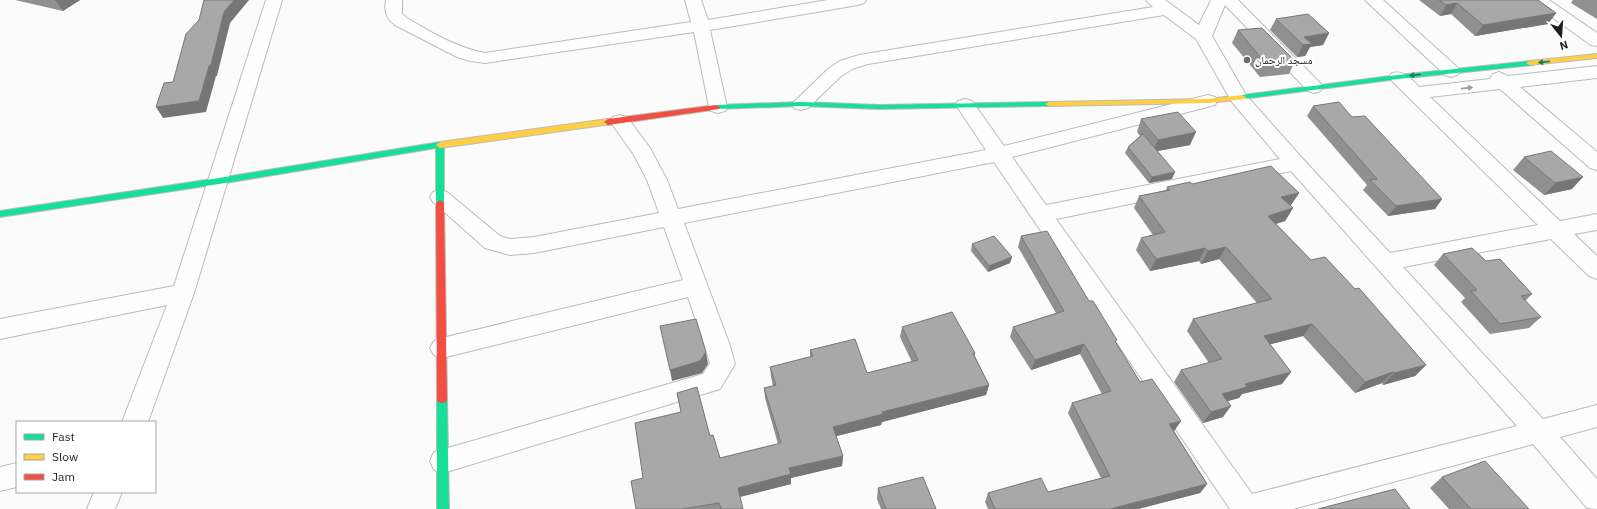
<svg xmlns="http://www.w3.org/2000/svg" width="1597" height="509" viewBox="0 0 1597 509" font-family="'IBM Plex Sans','Noto Naskh Arabic',sans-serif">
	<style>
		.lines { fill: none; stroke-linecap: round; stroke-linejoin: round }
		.street-casing { stroke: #bbb; stroke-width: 2 }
		.fast-casing { stroke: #bbb; stroke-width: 2 }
		.slow-casing { stroke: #bbb; stroke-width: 2 }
		.jam-casing { stroke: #bbb; stroke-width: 2 }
		.street { fill: #fefeff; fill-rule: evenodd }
		.fast { fill: #16e098; fill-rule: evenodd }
		.slow { fill: #ffcf43; fill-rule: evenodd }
		.jam { fill: #f24e42; fill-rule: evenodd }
		.wall { fill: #909090 }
		.shaded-wall { fill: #767676 }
		.building { fill: #a8a8a8; stroke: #767676 }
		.oneway { fill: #1a805c }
		.oneway2 { fill: #9a9a9b }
		.poi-dot { fill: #6c6c6d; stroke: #fff; stroke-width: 1.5 }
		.labels { text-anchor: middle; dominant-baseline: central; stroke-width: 4; stroke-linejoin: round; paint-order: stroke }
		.poi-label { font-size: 11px; fill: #1f1f20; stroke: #fff; text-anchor: start }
	</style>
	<rect width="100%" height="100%" fill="#fbfbfc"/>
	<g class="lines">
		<g class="street-casing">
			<g id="street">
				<path d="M266 0H282L194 293 148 422H122L167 305 0 339V319L174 286Z"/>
				<path d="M386 0H402V14L407 18C430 32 458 48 485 53L691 22 685 0H701L708 20 828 0H866L864 3 858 5 710 30 727 107 725 111 718 113 711 111 709 107 694 32 485 63 470 61 457 57 395 25C386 18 384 11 386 0Z"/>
				<path d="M1146 0H1165L1199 25 1211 0H1238L1320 83 1323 87 1320 91 1314 93 1308 91 1225 5 1212 36 1246 95 1302 158 1390 253 1538 225 1392 81 1389 77 1392 73C1404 70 1410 78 1419 87L1490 79 1493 74 1499 72 1508 76 1597 66V78L1520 87 1597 152V170L1590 168 1500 89 1430 97 1560 221 1597 214V230L1574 234 1597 256V279L1589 276 1551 239 1403 267 1543 419 1597 405V427L1560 437 1597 479V509L1587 508 1533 444 1293 509H1230L994 162 684 223 729 343 735 364 720 389 443 473 434 470 430 461 434 452 703 374 710 363 688 297 442 358 434 355 430 348 434 341 442 338 683 280 664 227 534 253 510 255 485 248 433 202 430 197 433 192 440 190 447 192 500 236 510 239 534 237 659 213 647 180 634 155 610 121 613 117 620 115 627 117 650 148 667 180 678 209 986 150 956 105 958 101 965 99 972 101 1004 146 1208 95 1215 97 1217 101 1215 105 1012 157 1046 205 1280 159 1232 102 1196 39 1164 15 868 64 852 69 840 77 808 108 801 110 794 108 792 104 828 69 840 61 859 55 1153 7ZM1291 171 1517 426 1252 494 1056 219Z"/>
				<path d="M1365 0H1383L1457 67 1460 71 1457 75 1451 77 1445 75Z"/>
				<path d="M1530 0H1549L1597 33V46L1591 45 1532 3Z"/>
				<path d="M17 463V487L0 491V467Z"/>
				<path d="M94 492H122L115 509H87Z"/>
			</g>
		</g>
		<g class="fast-casing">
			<g id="fast">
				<path d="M1530 61 1534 63 1533 65 1398 79 1242 99 1238 97 1242 95 1398 75Z"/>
				<path d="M801 102 879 105 1049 102 1053 104 1049 106 879 109 801 106 716 109 712 107 716 105Z"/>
				<path d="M440 142 444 145V203L440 206 436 203V148L219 184 0 217V211L219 178Z"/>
				<path d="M442 395 446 396 447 399 449 509H437V399L438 396Z"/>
			</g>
		</g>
		<g class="slow-casing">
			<g id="slow">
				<path d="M1597 54V58L1530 65 1526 63 1530 61Z"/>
				<path d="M1242 95 1246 97 1245 99 1208 103 1049 106 1045 104 1049 102 1208 99Z"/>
				<path d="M608 119 611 120 612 122 611 124 440 148 436 145 440 142Z"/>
			</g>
		</g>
		<g class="jam-casing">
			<g id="jam">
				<path d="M716 105 720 107 719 109 608 125 604 122 608 119Z"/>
				<path d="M440 200 444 203 447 399 446 402 442 403 438 402 437 399 436 203Z"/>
			</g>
		</g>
		<use href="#street" class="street"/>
		<use href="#fast" class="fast"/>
		<use href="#slow" class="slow"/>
		<use href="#jam" class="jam"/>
	</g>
	<g class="wall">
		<path d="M15 0H80L63 11Z"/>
		<path d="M1419 0H1538L1556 13 1548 24 1475 36 1451 14 1440 16Z"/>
		<path d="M1573 0H1597V19L1571 3Z"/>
		<path d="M1276 19 1329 33 1323 45 1310 47 1305 56 1297 57 1270 30Z"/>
		<path d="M1238 30 1295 61 1289 74 1260 77 1232 43Z"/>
		<path d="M1313 106 1352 117 1442 199 1435 209 1388 216 1363 190 1367 185 1307 116Z"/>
		<path d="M1141 119 1190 145 1157 151 1172 179 1149 183 1125 153 1128 147 1140 136 1137 132Z"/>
		<path d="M1524 157 1572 189 1544 195 1513 170Z"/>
		<path d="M1192 184 1299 193 1291 205 1290 206 1293 208 1285 221 1276 224 1311 260 1355 289 1426 365 1415 376 1383 385 1382 383 1355 393 1303 336 1270 344 1282 384 1242 394 1239 398 1227 401 1223 417 1203 423 1174 382 1181 370 1209 363 1187 331 1193 319 1257 303 1219 259 1201 264 1199 261 1150 271 1136 250 1141 238 1153 235 1134 208 1139 196 1166 190 1167 187Z"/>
		<path d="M1021 236 1089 301 1116 343 1140 382 1175 430 1174 431 1207 484 1200 493 1138 509H988L985 502 988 493 1048 492 1101 478 1068 413 1072 403 1102 394 1080 354 1031 370 1010 337 1013 327 1056 313 1018 247Z"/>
		<path d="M972 244 1012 257 1010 263 988 272 971 251Z"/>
		<path d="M1443 254 1486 261 1532 294 1525 301 1541 317 1529 328 1490 334 1461 302 1465 298 1434 265Z"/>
		<path d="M902 327 975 353V356L989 385 986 395 882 422 881 425 836 436 843 456 842 466 791 478V484L740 497 743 509H636L643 478 681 412 677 393 710 436 720 458 778 444 765 398 764 388 773 386 771 377 770 367 810 357V350L867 373 912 362 900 337Z"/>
		<path d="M1442 477 1529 509H1449L1430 488Z"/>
		<path d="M878 488 936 509H881L877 499Z"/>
	</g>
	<g class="shaded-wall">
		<path d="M55 0H80L63 11Z"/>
		<path d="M234 0H249L230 23 217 76H216L206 112 163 118 156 107 209 66 224 12Z"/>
		<path d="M1457 3 1451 14 1440 16 1446 5Z"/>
		<path d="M1556 13 1548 24 1475 36 1483 25Z"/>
		<path d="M1329 33 1323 45 1310 47 1305 56 1297 57 1303 45 1304 37Z"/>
		<path d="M1196 132 1190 145 1153 152 1158 140Z"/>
		<path d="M1175 172 1172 179 1149 183 1152 177Z"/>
		<path d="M1583 177 1572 189 1544 195 1555 183Z"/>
		<path d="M1299 193 1291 205 1274 209 1281 197Z"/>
		<path d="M1442 199 1435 209 1388 216 1396 206Z"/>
		<path d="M1293 208 1285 221 1261 228 1268 216Z"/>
		<path d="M1226 247 1219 259 1201 264 1208 251Z"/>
		<path d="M1205 248 1199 261 1150 271 1156 259Z"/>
		<path d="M1012 257 1010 263 988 272 989 266Z"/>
		<path d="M1312 324 1303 336 1256 348 1264 336Z"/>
		<path d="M1084 344 1080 354 1031 370 1035 360Z"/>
		<path d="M706 352 708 364 702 373 672 381 670 370Z"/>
		<path d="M1426 365 1415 376 1383 385 1394 373Z"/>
		<path d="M1291 372 1282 384 1242 394 1239 398 1214 405 1222 394 1245 384Z"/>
		<path d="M1393 372 1382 383 1355 393 1365 382Z"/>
		<path d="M989 385 986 395 882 422 881 425 833 437V427L882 412Z"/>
		<path d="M1231 406 1223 417 1203 423 1211 412Z"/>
		<path d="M1181 421 1175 430 1163 434 1169 424Z"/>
		<path d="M843 456 842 466 791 478V484L739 497 738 488 789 468Z"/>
		<path d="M1207 484 1200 493 1138 509H1110Z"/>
	</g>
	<g class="building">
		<path d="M204 0H234L224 12 211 65 209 66 199 101 156 107 164 83 173 82 186 34 199 20Z"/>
		<path d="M1439 0H1538L1556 13 1483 25 1457 3 1446 5Z"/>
		<path d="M1308 14 1329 33 1304 37 1312 44 1303 45 1276 19Z"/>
		<path d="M1262 28 1295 61 1266 64 1238 30Z"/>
		<path d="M1339 102 1352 117 1365 116 1442 199 1396 206 1370 180 1377 179 1313 106Z"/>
		<path d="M1178 112 1196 132 1158 140 1141 119Z"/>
		<path d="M1143 134 1175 172 1152 177 1128 147Z"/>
		<path d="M1551 151 1583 177 1555 183 1524 157Z"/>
		<path d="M1271 166 1299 193 1281 197 1293 208 1268 216 1311 260 1325 257 1355 289 1359 288 1426 365 1394 373 1393 372 1365 382 1312 324 1264 336 1291 372 1245 384 1247 387 1222 394 1231 406 1211 412 1181 370 1222 359 1193 319 1272 299 1226 247 1208 251 1205 248 1156 259 1141 238 1165 232 1139 196 1170 190 1167 187 1190 182 1192 184Z"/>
		<path d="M1047 231 1089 301H1093L1117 340 1115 341 1140 382 1152 379 1181 421 1169 424 1207 484 1110 509H995L988 493 1041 478 1048 492 1110 476 1072 403 1111 391 1084 344 1035 360 1013 327 1064 311 1021 236Z"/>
		<path d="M994 236 1012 257 989 266 972 244Z"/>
		<path d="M1472 248 1486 261 1500 259 1532 294 1521 296 1541 317 1500 324 1471 291 1477 290 1443 254Z"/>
		<path d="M952 312 975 353 973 354 989 385 882 412 883 414 833 427 843 456 789 468 791 474 738 488 743 509H721L719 503 682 509H636L631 481 643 478 635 423 681 412 677 393 697 387 710 436 713 435 720 458 781 443 764 388 776 385 770 367 813 356 810 350 855 339 867 373 918 360 902 327Z"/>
		<path d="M696 319 706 352 700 361 670 370 660 326Z"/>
		<path d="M1485 461 1529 509H1471L1442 477Z"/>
		<path d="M923 477 936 509H886L878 488Z"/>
		<path d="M1395 489 1410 509H1318Z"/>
	</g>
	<defs><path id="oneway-solid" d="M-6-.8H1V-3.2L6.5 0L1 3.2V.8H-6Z"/></defs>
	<g class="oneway">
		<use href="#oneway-solid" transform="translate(1544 62) rotate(174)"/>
		<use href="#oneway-solid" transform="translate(1415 75) rotate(174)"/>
	</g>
	<use class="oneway2" href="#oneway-solid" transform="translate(1467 88) rotate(-6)"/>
	<circle class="poi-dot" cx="1247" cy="60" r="4"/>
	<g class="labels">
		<g class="poi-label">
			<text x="1255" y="60">مسجد الرحمان</text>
		</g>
	</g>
	<rect x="16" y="421" width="140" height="72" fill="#ffffff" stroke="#a5a5a6"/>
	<rect x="24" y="434" width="20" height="6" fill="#16e098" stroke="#a5a5a6"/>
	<text x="52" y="441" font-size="12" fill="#1f1f20">Fast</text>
	<rect x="24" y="454" width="20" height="6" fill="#ffcf43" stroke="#a5a5a6"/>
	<text x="52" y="461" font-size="12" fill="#1f1f20">Slow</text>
	<rect x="24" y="474" width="20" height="6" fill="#f24e42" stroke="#a5a5a6"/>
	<text x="52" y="481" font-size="12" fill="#1f1f20">Jam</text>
	<g transform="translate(1561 36) rotate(163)" stroke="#ffffff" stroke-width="3" paint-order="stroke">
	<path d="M0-3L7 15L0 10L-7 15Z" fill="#1f1f20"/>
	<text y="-6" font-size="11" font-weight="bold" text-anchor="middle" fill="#1f1f20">N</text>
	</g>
</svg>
